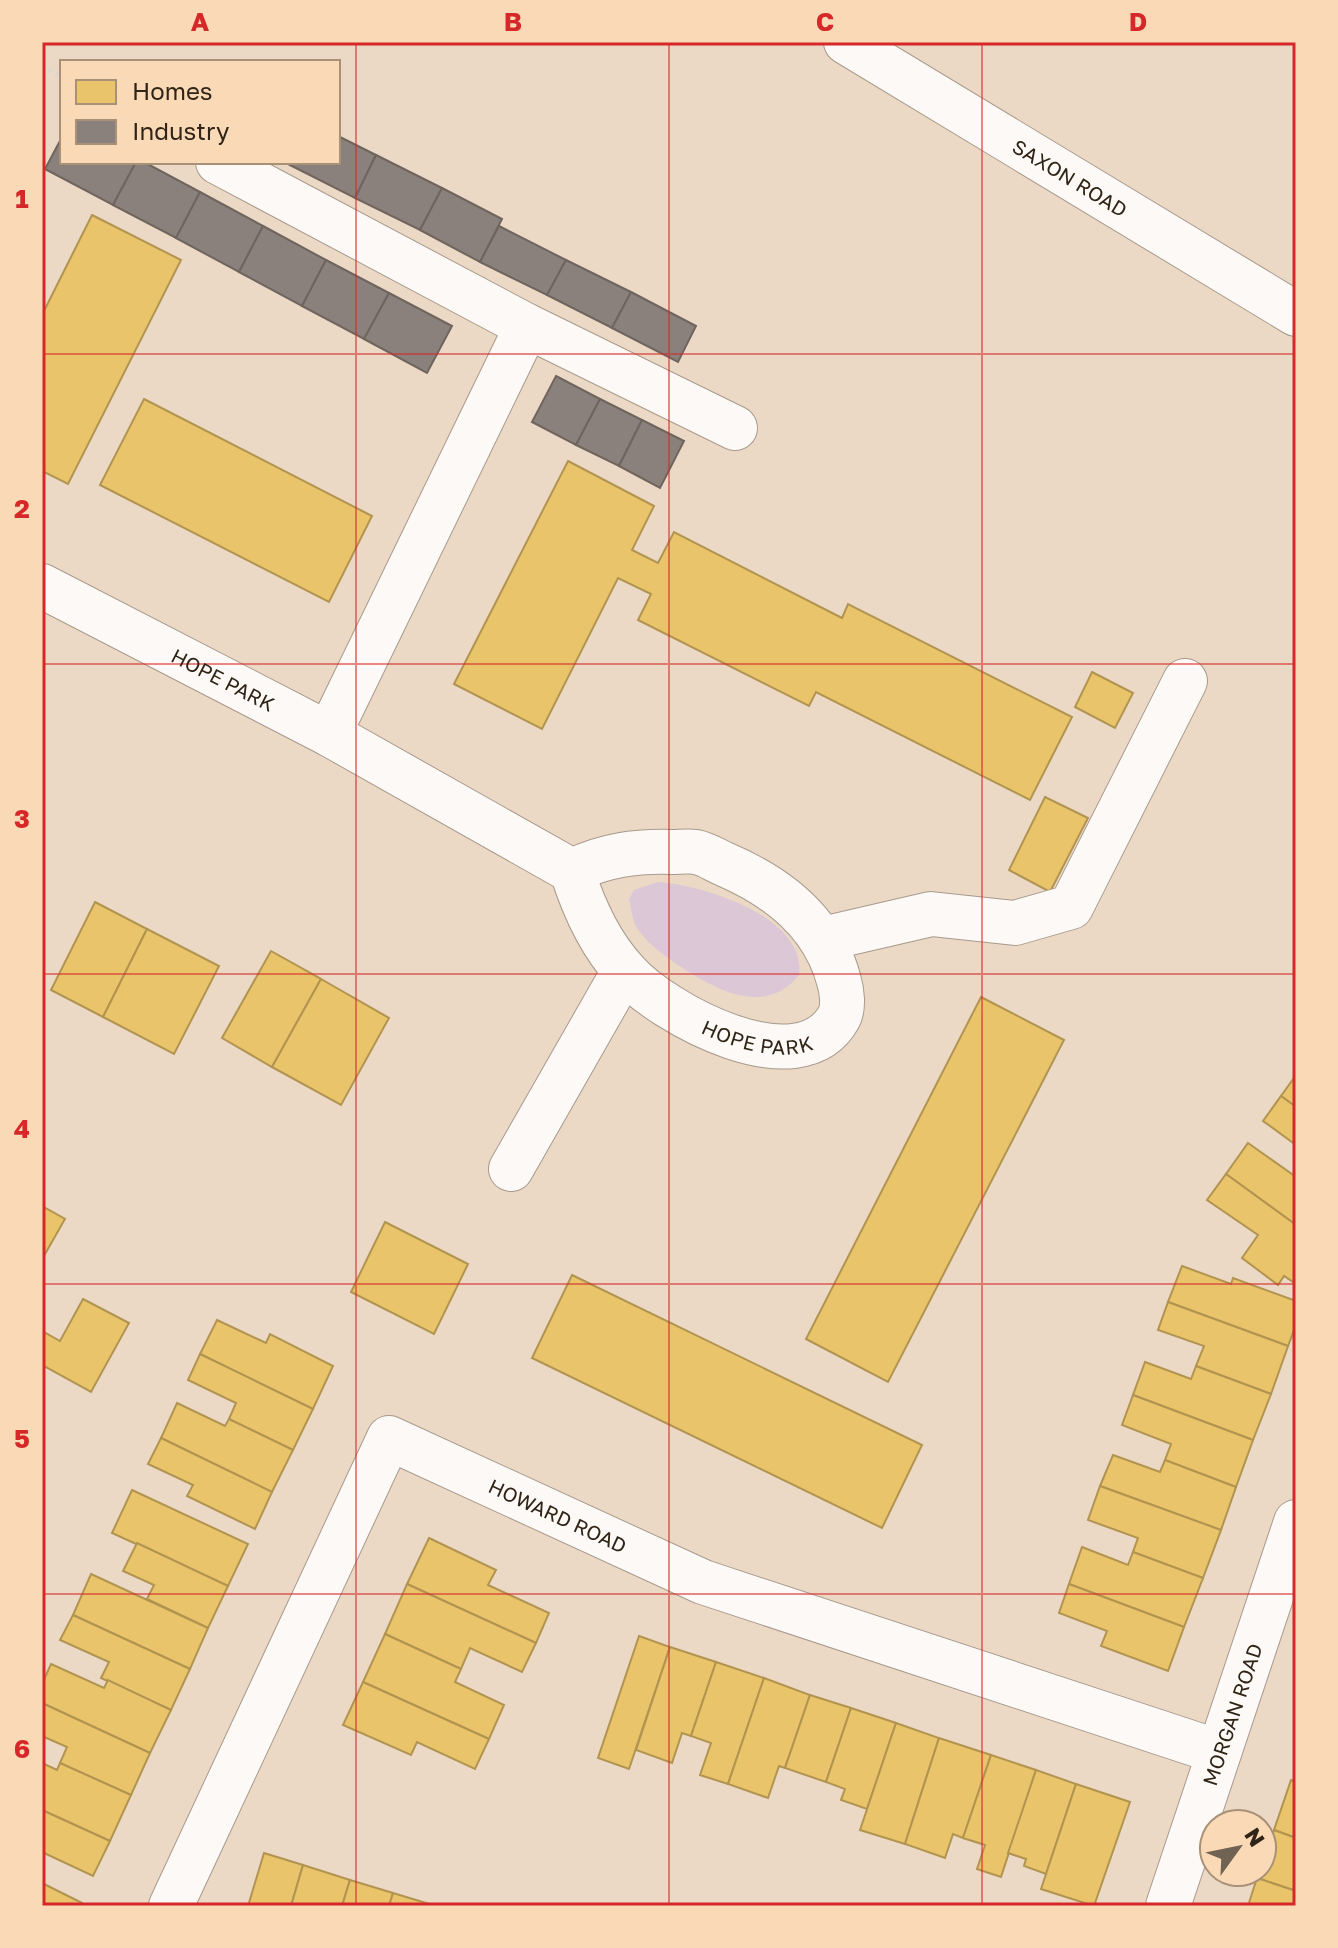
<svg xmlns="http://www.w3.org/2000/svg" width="1338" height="1948" viewBox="0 0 1338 1948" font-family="'Golos Text',sans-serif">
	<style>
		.green { fill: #dbc7d6 }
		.homes { fill: #e9c46a; stroke: #b29451; stroke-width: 2 }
		.industry { fill: #8a817c; stroke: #6f655e; stroke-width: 2 }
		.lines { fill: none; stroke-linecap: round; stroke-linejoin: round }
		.minor-casing { stroke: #a89a8c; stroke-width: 46 }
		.path { stroke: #dcd6d0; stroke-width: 5; stroke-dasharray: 2 6; stroke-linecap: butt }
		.minor { stroke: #fcf9f6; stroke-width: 44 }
		.grid { fill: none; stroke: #d62828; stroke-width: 2; stroke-opacity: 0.55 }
		.labels { text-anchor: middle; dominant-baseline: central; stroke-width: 8; stroke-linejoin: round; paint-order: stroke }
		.street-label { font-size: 20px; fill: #302417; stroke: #fad9b7 }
		.neatline { fill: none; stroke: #d62828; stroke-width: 3 }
		.grid-label { font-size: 26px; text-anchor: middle; font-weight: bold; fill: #d62828 }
	</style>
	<rect width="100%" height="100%" fill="#ebd9c6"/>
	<path class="green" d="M658 882C703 885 807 917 799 975 766 1017 716 990 681 967 665 956 643 941 635 924 632 917 631 907 629 899L634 890Z"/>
	<g class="homes">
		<path d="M92 215 181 260 68 484 42 471V315Z"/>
		<path d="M144 399 372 516 329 602 100 485Z"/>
		<path d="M568 461 654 506 632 550 658 563 674 532 842 618 848 604 1072 717 1030 800 816 692 809 706 638 620 651 594 618 578 542 729 454 684Z"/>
		<path d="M1092 672 1133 693 1115 728 1075 707Z"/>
		<path d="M1045 797 1088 818 1050 892 1009 870Z"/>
		<path d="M95 902 147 929 103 1017 51 990Z"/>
		<path d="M147 929 219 966 174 1054 103 1017Z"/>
		<path d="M271 951 321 979 272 1067 222 1038Z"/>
		<path d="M321 979 389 1018 341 1105 272 1067Z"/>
		<path d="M981 997 1064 1040 888 1382 806 1339Z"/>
		<path d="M1296 1075V1107L1281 1096Z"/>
		<path d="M1281 1096 1296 1107V1145L1263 1121Z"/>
		<path d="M1248 1143 1296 1177V1225L1226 1174Z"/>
		<path d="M1226 1174 1296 1225V1284L1284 1276 1278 1285 1242 1258 1258 1235 1207 1200Z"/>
		<path d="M42 1206 65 1219 45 1254 42 1252Z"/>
		<path d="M385 1222 468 1264 434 1334 351 1292Z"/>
		<path d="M1182 1266 1231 1284 1233 1278 1296 1301V1325L1288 1346 1168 1302Z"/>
		<path d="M572 1275 922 1445 882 1528 532 1358Z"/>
		<path d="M83 1299 129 1323 91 1392 42 1365V1331L60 1341Z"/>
		<path d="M1168 1302 1288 1346 1271 1394 1196 1366 1204 1346 1158 1330Z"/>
		<path d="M217 1320 266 1343 270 1334 333 1366 313 1409 200 1354Z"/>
		<path d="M200 1354 313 1409 293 1450 229 1419 236 1403 188 1380Z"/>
		<path d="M1145 1362 1191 1379 1196 1366 1271 1394 1253 1440 1133 1395Z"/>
		<path d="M1133 1395 1253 1440 1236 1487 1165 1460 1171 1444 1122 1425Z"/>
		<path d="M177 1403 225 1426 229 1419 293 1450 272 1492 161 1438Z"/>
		<path d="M161 1438 272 1492 255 1529 187 1496 193 1485 148 1464Z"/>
		<path d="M1113 1455 1160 1472 1165 1460 1236 1487 1221 1530 1100 1486Z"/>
		<path d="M1100 1486 1221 1530 1203 1578 1133 1552 1138 1538 1088 1520Z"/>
		<path d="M132 1490 248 1544 228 1586 112 1533Z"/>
		<path d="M429 1538 496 1570 488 1585 549 1613 536 1643 407 1584Z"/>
		<path d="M137 1543 228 1586 208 1628 147 1599 154 1585 123 1571Z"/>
		<path d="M1082 1547 1128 1565 1133 1552 1203 1578 1184 1627 1069 1584Z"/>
		<path d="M91 1574 208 1628 190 1669 73 1615Z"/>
		<path d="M407 1584 536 1643 522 1672 470 1648 461 1669 385 1634Z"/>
		<path d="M1069 1584 1184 1627 1168 1671 1101 1646 1107 1631 1059 1613Z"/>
		<path d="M73 1615 190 1669 171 1710 101 1678 109 1662 60 1640Z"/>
		<path d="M385 1634 461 1669 455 1682 504 1705 489 1739 363 1682Z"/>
		<path d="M639 1636 670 1647 629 1769 598 1758Z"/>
		<path d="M670 1647 716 1662 691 1736 682 1733 672 1763 636 1750Z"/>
		<path d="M716 1662 764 1678 728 1784 700 1775 711 1743 691 1736Z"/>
		<path d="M51 1664 104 1688 108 1680 171 1710 150 1753 42 1703V1684Z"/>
		<path d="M764 1678 810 1695 785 1768 779 1766 768 1798 728 1784Z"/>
		<path d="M363 1682 489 1739 475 1769 417 1742 411 1755 343 1725Z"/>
		<path d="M810 1695 851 1708 826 1782 785 1768Z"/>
		<path d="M42 1703 150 1753 131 1795 60 1763 67 1747 42 1736Z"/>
		<path d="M851 1708 896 1723 867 1809 841 1800 845 1789 826 1782Z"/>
		<path d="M896 1723 939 1738 905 1844 860 1830Z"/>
		<path d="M939 1738 991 1755 963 1838 953 1834 945 1858 905 1844Z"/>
		<path d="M991 1755 1036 1770 1001 1877 977 1869 985 1845 963 1838Z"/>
		<path d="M42 1763 57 1770 60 1763 131 1795 110 1841 42 1810Z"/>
		<path d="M1036 1770 1076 1784 1046 1874 1024 1866 1026 1859 1008 1853Z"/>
		<path d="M1291 1780 1296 1782V1838L1274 1830Z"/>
		<path d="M1076 1784 1130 1802 1094 1906 1041 1889Z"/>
		<path d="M42 1810 110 1841 93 1876 42 1852Z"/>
		<path d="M1274 1830 1296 1838V1891L1257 1878 1262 1872Z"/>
		<path d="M264 1853 303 1865 291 1906H248Z"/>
		<path d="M303 1865 350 1880 342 1906H291Z"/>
		<path d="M1257 1878 1296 1891V1906H1248Z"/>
		<path d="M350 1880 393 1893 389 1906H342Z"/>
		<path d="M42 1883 82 1903 80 1906H42Z"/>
		<path d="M393 1893 436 1906H389Z"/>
	</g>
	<g class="industry">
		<path d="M338 136 376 155 355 198 284 162H338Z"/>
		<path d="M62 137V162H136L113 205 45 169Z"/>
		<path d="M376 155 442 188 420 230 355 198Z"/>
		<path d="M136 162H144L200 192 176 238 113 205Z"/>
		<path d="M442 188 502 219 480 262 420 230Z"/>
		<path d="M200 192 263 226 239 272 176 238Z"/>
		<path d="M263 226 326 260 302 306 239 272Z"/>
		<path d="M499 226 566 260 547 295 480 262Z"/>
		<path d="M326 260 389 293 364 339 302 306Z"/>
		<path d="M566 260 631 292 612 328 547 295Z"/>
		<path d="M631 292 696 326 678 362 612 328Z"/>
		<path d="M389 293 452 326 427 373 364 339Z"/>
		<path d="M556 376 600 399 576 445 532 422Z"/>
		<path d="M600 399 642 420 619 466 576 445Z"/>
		<path d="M642 420 684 441 660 488 619 466Z"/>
	</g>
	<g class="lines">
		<g class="minor-casing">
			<g id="minor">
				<path id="s1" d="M846 42 1296 314"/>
				<path d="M218 162 527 326 735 428"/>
				<path id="s2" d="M42 586 329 734 572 871C583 906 600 944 626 972 663 1014 800 1088 839 1017 844 1007 842 991 839 981 824 923 778 887 724 864 715 860 706 854 696 852 689 851 679 852 672 852 635 851 605 855 572 871"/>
				<path d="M329 734 527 326"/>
				<path d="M823 939 931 914 1015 923 1071 907 1185 681"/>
				<path d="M511 1169 624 971"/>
				<path id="s3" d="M171 1906 389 1438 703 1582 1219 1752"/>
				<path id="s4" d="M1168 1906 1296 1522"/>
			</g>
		</g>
		<path class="path" d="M42 66 62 78"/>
		<use href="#minor" class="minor"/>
	</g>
	<path class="grid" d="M356 42V1906M669 42V1906M982 42V1906M42 354H1296M42 664H1296M42 974H1296M42 1284H1296M42 1594H1296"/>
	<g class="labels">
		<g class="street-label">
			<text stroke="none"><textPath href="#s1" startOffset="262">SAXON ROAD</textPath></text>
			<text stroke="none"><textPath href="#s2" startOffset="204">HOPE PARK</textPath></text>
			<text stroke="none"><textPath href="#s2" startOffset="868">HOPE PARK</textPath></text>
			<text stroke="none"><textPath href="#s3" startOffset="702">HOWARD ROAD</textPath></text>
			<text stroke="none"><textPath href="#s4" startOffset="202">MORGAN ROAD</textPath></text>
		</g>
	</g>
	<rect width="1338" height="1948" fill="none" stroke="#fad9b7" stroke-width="88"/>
	<rect x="60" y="60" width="280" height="104" fill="#fad9b7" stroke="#a99177" stroke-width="2"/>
	<rect x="76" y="80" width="40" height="24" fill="#e9c46a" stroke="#a99177" stroke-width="2"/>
	<text x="132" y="100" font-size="24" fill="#302417">Homes</text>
	<rect x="76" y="120" width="40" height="24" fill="#8a817c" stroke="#a99177" stroke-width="2"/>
	<text x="132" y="140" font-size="24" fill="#302417">Industry</text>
	<g transform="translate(1238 1848) rotate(57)"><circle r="38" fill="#fad9b7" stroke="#a99177" stroke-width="2"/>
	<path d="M0-6L14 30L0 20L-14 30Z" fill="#716354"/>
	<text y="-12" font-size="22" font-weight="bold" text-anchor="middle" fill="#302417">N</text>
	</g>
	<rect x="44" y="44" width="1250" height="1860" class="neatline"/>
	<g class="grid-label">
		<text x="200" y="31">A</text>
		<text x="513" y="31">B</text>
		<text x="825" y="31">C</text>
		<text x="1138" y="31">D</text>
		<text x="22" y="208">1</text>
		<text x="22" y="518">2</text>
		<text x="22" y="828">3</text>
		<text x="22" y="1138">4</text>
		<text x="22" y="1448">5</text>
		<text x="22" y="1758">6</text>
	</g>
</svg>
